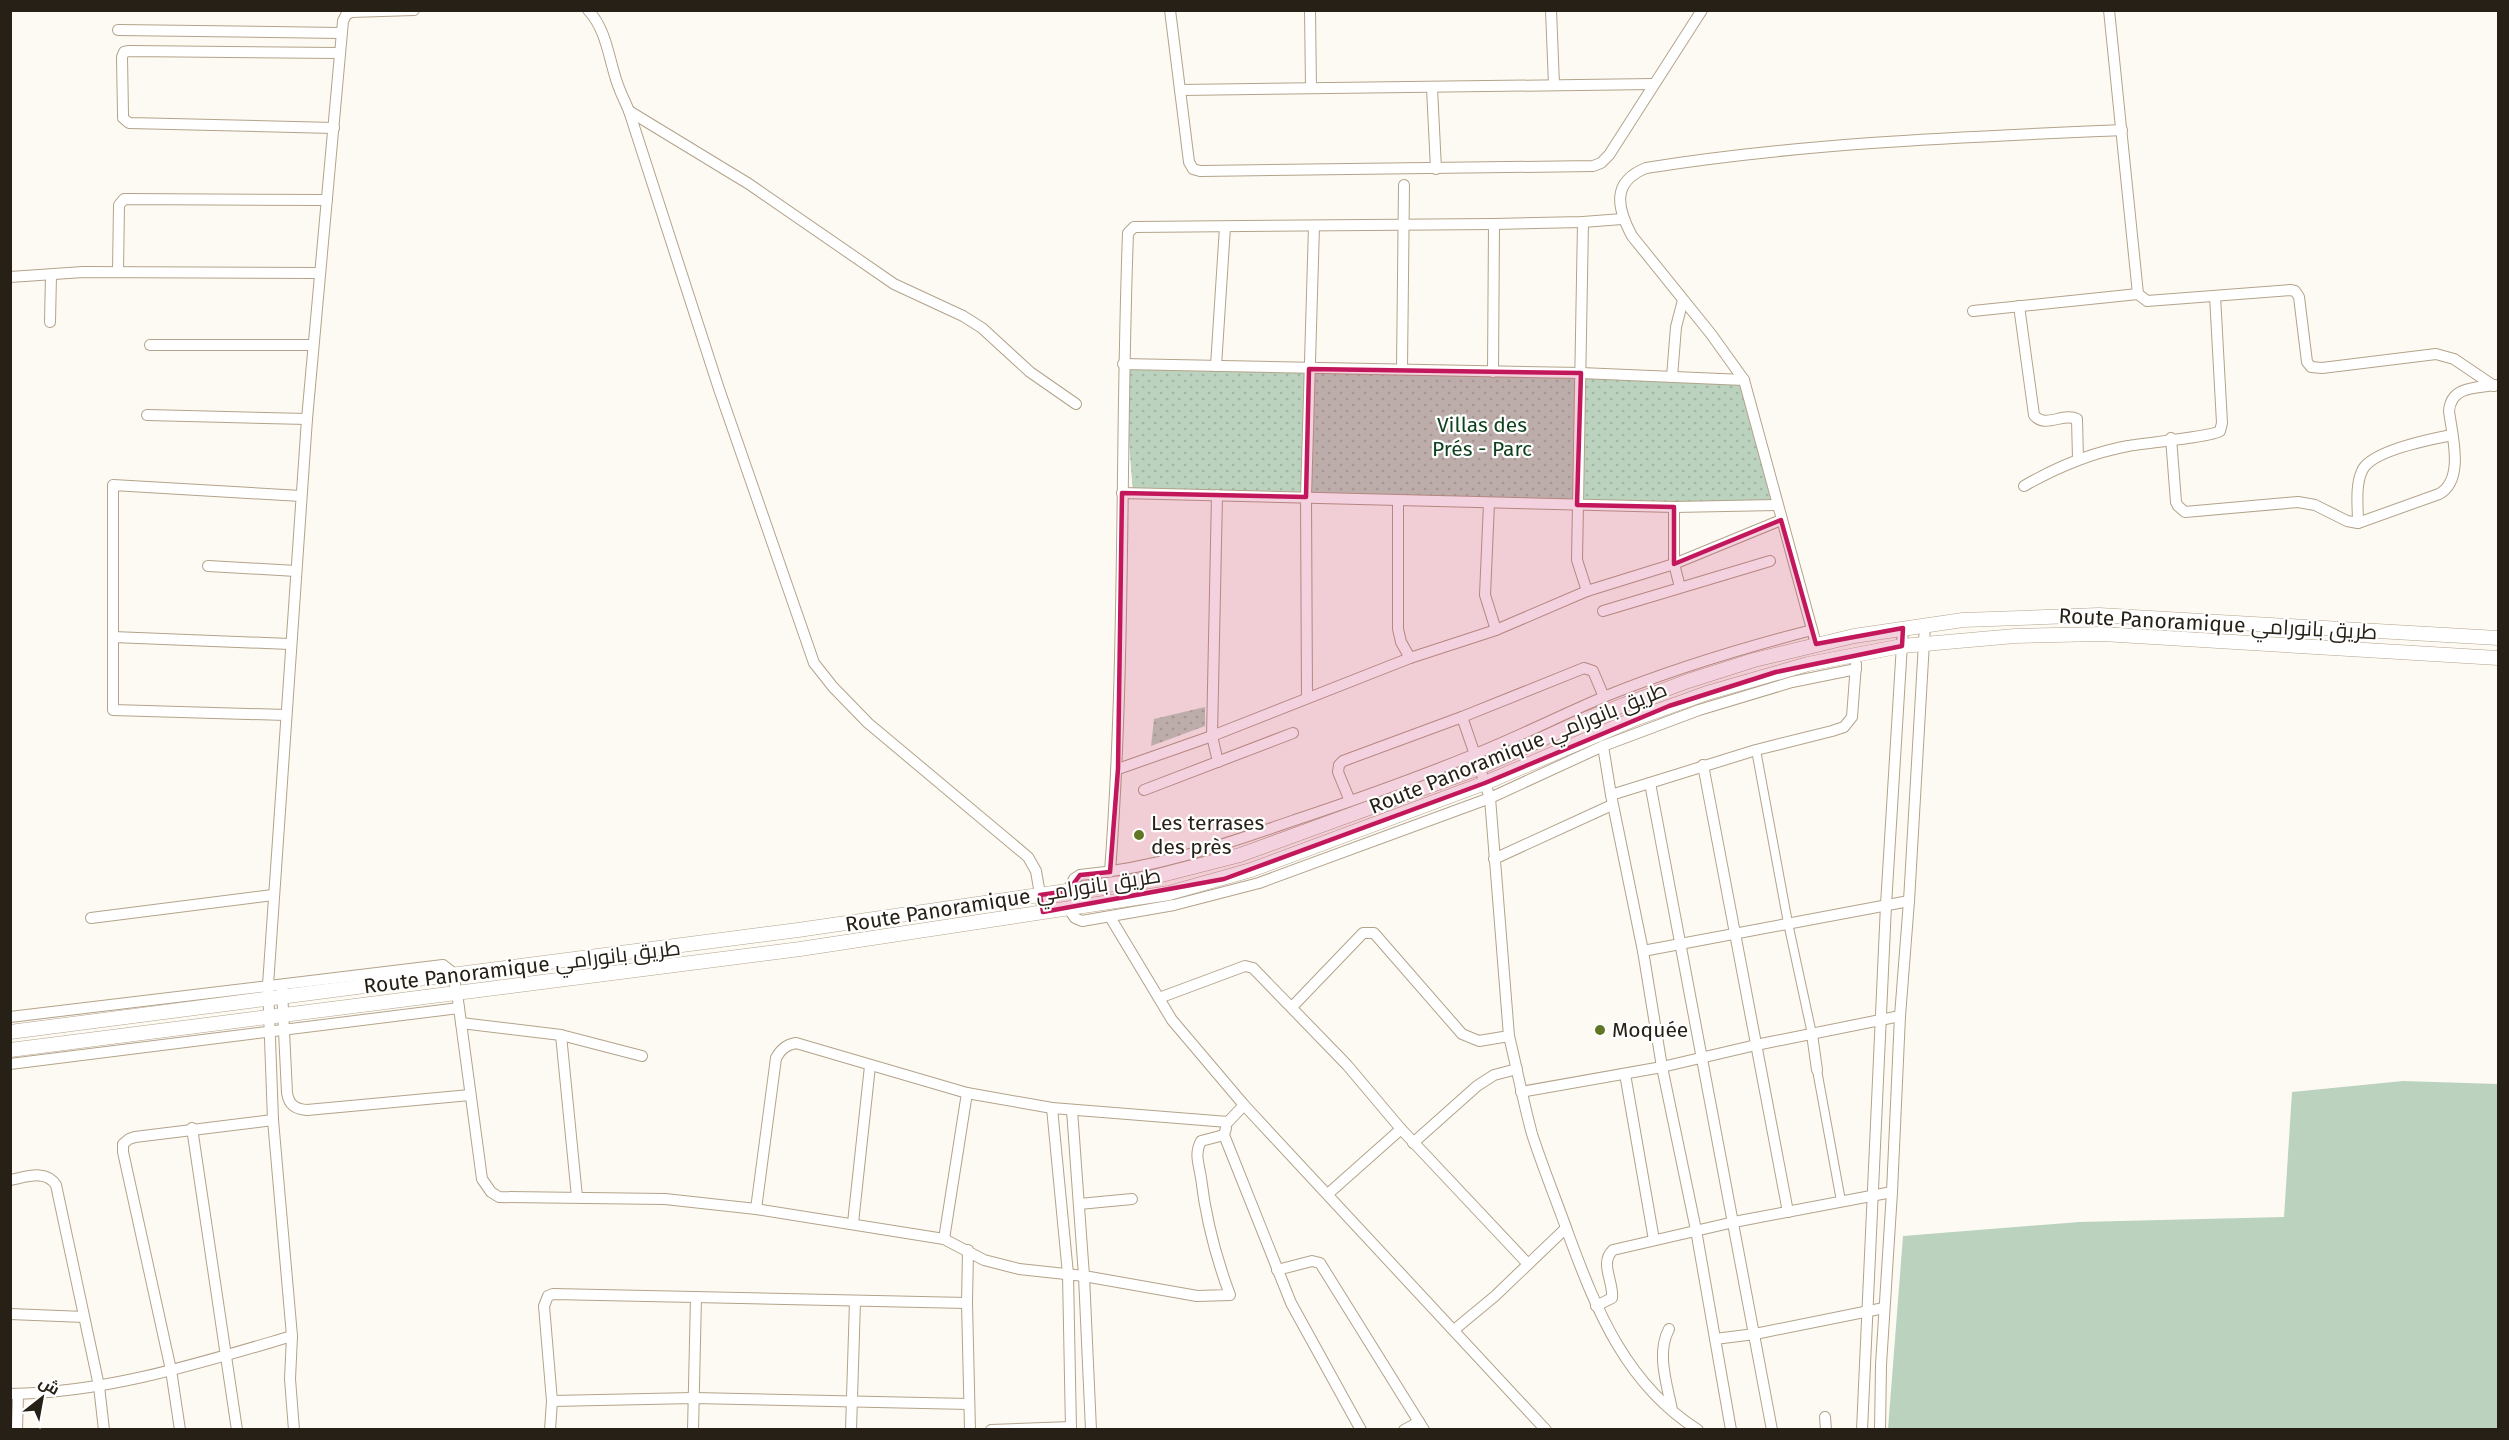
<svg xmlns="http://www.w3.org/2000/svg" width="2509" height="1440" viewBox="0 0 2509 1440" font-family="'Fira Sans',Cairo,sans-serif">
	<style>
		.grass { fill: #bbd3be }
		.park { fill: url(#park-dots) }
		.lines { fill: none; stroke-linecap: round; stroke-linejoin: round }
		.pedestrian-casing { stroke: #b3a38a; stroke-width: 10 }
		.minor-casing { stroke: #b3a38a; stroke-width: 12 }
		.tertiary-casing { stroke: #b3a38a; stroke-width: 15 }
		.pedestrian { stroke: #fff; stroke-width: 8 }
		.minor { stroke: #fff; stroke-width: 10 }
		.tertiary { stroke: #fff; stroke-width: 14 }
		.marked { fill: #c2185b; fill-opacity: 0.2; stroke: #c2185b; stroke-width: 4.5; stroke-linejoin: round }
		.poi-dot { fill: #617625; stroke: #fff; stroke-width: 2 }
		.labels { text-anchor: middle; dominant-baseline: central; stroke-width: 4.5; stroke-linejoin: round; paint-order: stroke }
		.park-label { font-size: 21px; fill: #10411e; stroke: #fff }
		.street-label { font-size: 21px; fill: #262016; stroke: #fff }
		.poi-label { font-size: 21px; fill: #262016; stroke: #fff; text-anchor: start }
	</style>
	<defs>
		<pattern id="park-dots" width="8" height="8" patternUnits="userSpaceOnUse" patternTransform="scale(1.5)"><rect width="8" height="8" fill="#bbd3be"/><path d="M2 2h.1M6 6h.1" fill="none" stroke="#a1b5a3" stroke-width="1.8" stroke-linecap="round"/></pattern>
	</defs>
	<rect width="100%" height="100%" fill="#fdfaf4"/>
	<path class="grass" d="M2403 1081 2498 1084V1429H1888L1903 1236 2079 1222 2284 1217 2292 1092Z"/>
	<g class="park">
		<path d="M1123 364 1744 380 1777 505 1133 494Z"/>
		<path d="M1205 707V726L1151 746 1154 719Z"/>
	</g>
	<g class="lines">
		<g class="pedestrian-casing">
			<g id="pedestrian">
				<path d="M1756 750 1788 923 1812 1034"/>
				<path d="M1817 1070 1841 1201"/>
			</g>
		</g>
		<g class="minor-casing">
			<g id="minor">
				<path d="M588 10C605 28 608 53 615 76 618 88 624 99 629 111L719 389 814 663 833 687 868 723 1028 857 1036 871 1043 912"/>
				<path d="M1170 10 1189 162 1193 169 1200 171 1593 166 1601 163 1609 155 1702 10"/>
				<path d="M1310 10 1311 88"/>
				<path d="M1551 10 1554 85"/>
				<path d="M2109 10 2138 294 2147 301 2290 290 2295 291 2299 297 2307 362 2311 367 2322 368 2436 354 2454 359 2494 386"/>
				<path d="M118 30 341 33"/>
				<path d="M1432 88 1436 169"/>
				<path d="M1180 90 1653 84"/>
				<path d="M629 111 749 184 894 284 963 316 982 328 1030 372 1076 404"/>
				<path d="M334 128 129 123 123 118V114L122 57 124 52 129 51 339 53"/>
				<path d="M1583 222 1577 560 1587 591"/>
				<path d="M118 272 119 205 124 199 327 200"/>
				<path d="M10 277 83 272 320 273"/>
				<path d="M2019 306 2034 415C2044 429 2064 412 2077 419L2078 459"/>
				<path d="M1973 311 2138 294"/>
				<path d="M50 322 51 275"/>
				<path d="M150 345H313"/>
				<path d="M1123 364 1581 373 1744 380"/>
				<path d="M1216 366 1225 227"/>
				<path d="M1402 369 1404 185"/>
				<path d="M1493 372 1494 224"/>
				<path d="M1672 377 1676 327 1683 300"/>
				<path d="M147 415 307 419"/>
				<path d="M2171 438 2176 502 2178 506 2185 512 2298 502 2315 505 2347 521 2358 523 2439 494C2465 480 2452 435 2449 411 2451 386 2476 388 2495 385"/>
				<path d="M2024 486C2057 467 2090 453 2128 446 2144 443 2211 437 2220 431L2222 423 2215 296"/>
				<path d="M1122 493 1674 507 1777 505"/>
				<path d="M1217 495 1212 736 1218 762"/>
				<path d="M1398 501V629L1401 642 1410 658"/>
				<path d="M1489 503 1485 595 1496 630"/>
				<path d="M1674 507V564L1680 587"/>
				<path d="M2358 523C2358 507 2355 486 2362 471 2370 451 2431 439 2452 435"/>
				<path d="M208 566 296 571"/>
				<path d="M1603 611 1770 561"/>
				<path d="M113 637 290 644"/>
				<path d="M1816 644 1744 380 1711 334 1632 236C1617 208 1611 182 1646 168 1803 143 1962 137 2122 130"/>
				<path d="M1307 698 1306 497 1314 226"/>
				<path d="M286 715 113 710V485L301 496"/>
				<path d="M1462 717 1490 798 1509 1036"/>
				<path d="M1603 746 1611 795 1756 750 1832 731 1844 727 1852 717 1856 664"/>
				<path d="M1703 765 1788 1212"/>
				<path d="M1118 769 1212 736 1410 658 1496 630 1587 591 1674 564 1781 520"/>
				<path d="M1650 783 1772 1430"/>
				<path d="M1144 790 1293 733"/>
				<path d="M1611 795 1643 951 1662 1067 1696 1230 1731 1430"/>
				<path d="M1350 801 1338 772 1339 765 1343 761 1462 717 1584 668 1593 671 1604 697"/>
				<path d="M1494 859 1612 805"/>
				<path d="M1110 872C1126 659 1120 446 1128 233L1134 227 1494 224 1583 222 1622 219"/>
				<path d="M1068 891 1074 879 1080 875C1157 868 1223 845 1295 820 1355 800 1414 779 1473 755 1518 737 1561 715 1606 696 1673 669 1742 648 1812 630"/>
				<path d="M1068 908 1075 918 1082 921 1174 905 1259 883 1490 798 1603 746 1699 710 1792 682 1856 669"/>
				<path d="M1110 917 1172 1020 1244 1105 1546 1430"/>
				<path d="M91 918 273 895"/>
				<path d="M1643 951 1909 901"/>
				<path d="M282 990 287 1093C289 1105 295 1109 307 1110L470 1095"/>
				<path d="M1159 998 1245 966 1253 968 1347 1065 1401 1129 1528 1264"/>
				<path d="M1292 1007 1363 933H1374L1462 1034 1479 1041 1509 1036C1517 1069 1523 1101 1532 1134 1543 1168 1557 1202 1569 1236 1597 1312 1627 1385 1698 1430"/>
				<path d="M10 1017 443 965 452 972 457 993 482 1179 491 1192 499 1197 665 1199 756 1209 944 1239 984 1260 1019 1269 1084 1276 1197 1296 1230 1295C1215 1255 1206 1220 1201 1178 1199 1164 1194 1154 1201 1141L1224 1135"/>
				<path d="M461 1023 561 1035 642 1056"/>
				<path d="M1812 1034 1817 1070"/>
				<path d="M561 1035 577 1197"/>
				<path d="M10 1064 459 1008"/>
				<path d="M1625 1074 1654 1240"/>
				<path d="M1521 1092 1662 1067 1756 1045 1900 1016"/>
				<path d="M1052 1108 1068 1274 1071 1430"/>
				<path d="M1072 1110 1084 1276 1091 1430"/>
				<path d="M192 1128 237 1430"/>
				<path d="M1226 1128 1224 1135 1291 1303 1361 1430"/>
				<path d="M1413 1143 1477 1086 1494 1075 1517 1069"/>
				<path d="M10 1180C26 1177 46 1169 56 1185L99 1386 104 1430"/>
				<path d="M1329 1193 1401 1129"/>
				<path d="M1079 1204 1132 1199"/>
				<path d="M756 1209 776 1058C781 1049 786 1045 796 1043L967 1093 1052 1108 1228 1122 1244 1105"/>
				<path d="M853 1223 870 1066"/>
				<path d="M944 1239 967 1093"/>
				<path d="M968 1250 967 1303 970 1430"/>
				<path d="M1277 1270 1312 1261 1320 1263 1424 1430"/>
				<path d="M1596 1306 1612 1298C1614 1282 1599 1263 1613 1250L1734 1222 1892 1192"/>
				<path d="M10 1314 84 1317"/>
				<path d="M1669 1329C1656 1353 1667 1384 1672 1410"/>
				<path d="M1454 1330 1495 1296 1566 1228"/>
				<path d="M1715 1339 1755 1334 1884 1308"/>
				<path d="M10 1394C106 1393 200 1363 292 1336"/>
				<path d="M552 1401 694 1398 969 1404"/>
				<path d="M1825 1417 1826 1430"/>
				<path d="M17 1430 18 1394"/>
				<path d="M180 1430 171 1370 123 1152V1144L129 1139 135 1137 273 1120"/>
				<path d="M294 1430 290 1379 292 1336 273 1120 268 985 307 419 343 21 346 15 351 12 414 10"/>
				<path d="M550 1430 552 1401 544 1306 548 1296 553 1294 967 1303"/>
				<path d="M693 1430 696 1297"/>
				<path d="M851 1430 855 1301"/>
				<path d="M991 1430 1071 1427"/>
				<path d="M1404 1430 1419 1422"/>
				<path d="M1862 1430 1886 905 1903 628"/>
				<path d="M1880 1430 1881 1365 1892 1192 1900 1016 1909 901 1925 625"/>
			</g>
		</g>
		<g class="tertiary-casing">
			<g id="tertiary">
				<path d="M10 1032 798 930 1142 880 1240 855 1479 768 1586 719 1688 681 1754 660 1854 636 1963 620 2099 615 2498 638"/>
				<path d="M10 1050 800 949 1169 893 1251 870 1485 783 1632 720 1707 693 1808 664 1902 646 2015 636 2102 634 2498 658"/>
			</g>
		</g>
		<use href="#pedestrian" class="pedestrian"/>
		<use href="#minor" class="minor"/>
		<use href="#tertiary" class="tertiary"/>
	</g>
	<path class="marked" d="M1309 369 1581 373 1577 505 1674 507V564L1781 520 1816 644 1903 628 1902 646 1776 672 1669 706 1485 783 1224 879 1043 912 1040 895 1068 891 1080 875 1110 872 1118 769 1122 493 1306 497Z"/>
	<g class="poi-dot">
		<circle cx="1139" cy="835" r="6"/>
		<circle cx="1600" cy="1030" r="6"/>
	</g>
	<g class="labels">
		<g class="park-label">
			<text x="1482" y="425">Villas des<tspan x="1482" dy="24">Prés - Parc</tspan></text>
		</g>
		<g class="street-label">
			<text transform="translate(2218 624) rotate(3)">Route Panoramique طريق بانورامي</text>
			<text transform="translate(1518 748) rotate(-22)">Route Panoramique طريق بانورامي</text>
			<text transform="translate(1003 900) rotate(-9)">Route Panoramique طريق بانورامي</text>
			<text transform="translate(522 967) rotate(-7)">Route Panoramique طريق بانورامي</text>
		</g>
		<g class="poi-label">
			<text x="1151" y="823">Les terrases<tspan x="1151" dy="24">des près</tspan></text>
			<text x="1612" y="1030">Moquée</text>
		</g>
	</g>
	<rect width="2509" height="1440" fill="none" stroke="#262016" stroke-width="24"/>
	<g transform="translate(42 1398) rotate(31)" stroke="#ffffff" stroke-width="4.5" paint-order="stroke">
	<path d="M0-4.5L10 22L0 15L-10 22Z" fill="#262016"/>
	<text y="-9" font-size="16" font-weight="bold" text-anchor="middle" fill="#262016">ش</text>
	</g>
</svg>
